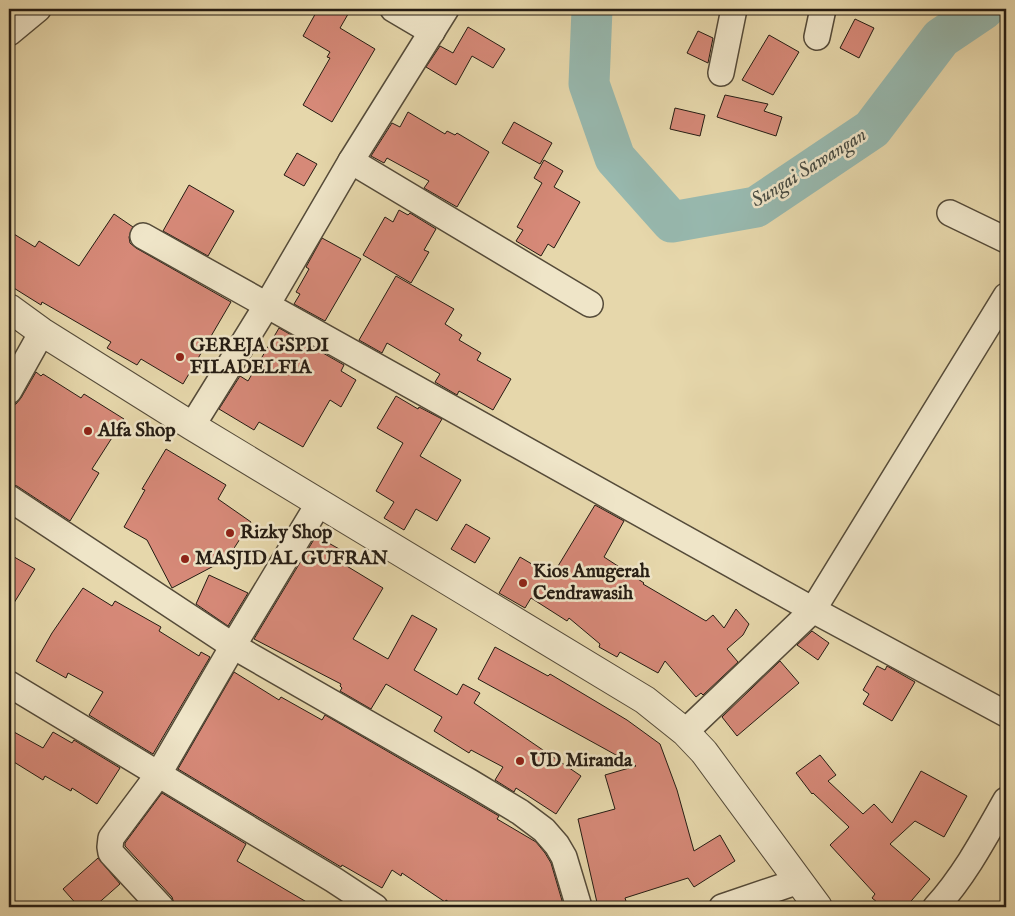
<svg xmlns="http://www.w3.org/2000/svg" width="1015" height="916" viewBox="0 0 1015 916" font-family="'IM FELL English',serif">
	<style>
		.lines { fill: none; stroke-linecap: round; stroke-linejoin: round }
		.river { stroke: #97b8ae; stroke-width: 41 }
		.building { fill: #d68978; stroke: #251c13 }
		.minor-casing { stroke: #554b39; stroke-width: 28 }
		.tertiary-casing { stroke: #554b39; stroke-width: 30 }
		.minor { stroke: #efe5c8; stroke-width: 25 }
		.tertiary { stroke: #efe5c8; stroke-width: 28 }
		.poi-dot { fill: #8f2418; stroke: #efe5c8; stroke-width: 2 }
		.labels { text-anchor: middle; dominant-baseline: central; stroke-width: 5; stroke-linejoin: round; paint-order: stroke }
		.poi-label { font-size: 19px; font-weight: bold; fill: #251c13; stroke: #efe5c8; text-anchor: start }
		.water-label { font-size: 20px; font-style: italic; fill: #474b42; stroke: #efe5c8 }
	</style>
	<rect width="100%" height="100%" fill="#e6d7ab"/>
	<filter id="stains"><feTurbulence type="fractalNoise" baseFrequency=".004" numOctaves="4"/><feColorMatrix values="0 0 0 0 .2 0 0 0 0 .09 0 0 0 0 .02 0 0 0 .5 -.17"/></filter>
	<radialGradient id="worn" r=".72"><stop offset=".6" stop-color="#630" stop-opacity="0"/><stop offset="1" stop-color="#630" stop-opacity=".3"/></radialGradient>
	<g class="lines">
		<path class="river" d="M592 9 589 84 615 158 672 222 756 207 872 129 941 38 984 9"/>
	</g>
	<g class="building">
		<path d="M318 9H351L340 28 375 49 332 122 303 105 330 58 327 57 330 52 303 36Z"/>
		<path d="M855 19 874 28 859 58 840 48Z"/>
		<path d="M468 27 505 49 493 68 472 56 456 85 426 67 440 46 453 53Z"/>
		<path d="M698 31 713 38 708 63 687 53Z"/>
		<path d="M769 35 799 52 773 95 742 80Z"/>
		<path d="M725 95 768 104 764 111 782 117 776 136 717 117Z"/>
		<path d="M675 108 705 115 700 136 670 129Z"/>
		<path d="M408 112 445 134 447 131 455 135 457 133 489 152 457 207 424 188 429 181 387 158 384 163 371 156 392 123 400 127Z"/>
		<path d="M514 122 552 143 540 164 502 143Z"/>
		<path d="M297 153 317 164 304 186 284 175Z"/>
		<path d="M544 160 563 171 554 187 580 202 554 248 548 244 541 256 516 241 523 230 517 227 542 183 534 178Z"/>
		<path d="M189 185 234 211 208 256 163 231Z"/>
		<path d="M399 210 408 215 410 213 436 229 424 250 429 252 411 283 363 255 385 217 393 222Z"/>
		<path d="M114 214 133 227 129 237 130 243 136 248 231 302 183 384 141 359 137 365 107 348 111 342 42 302 41 305 9 285V231L35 247 39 241 79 266Z"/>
		<path d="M322 238 361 259 325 321 294 304 300 294 296 292 309 269 306 267Z"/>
		<path d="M396 276 454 309 445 324 462 335 459 340 481 353 477 360 511 379 493 410 459 391 457 395 435 382 440 374 387 343 382 353 359 340Z"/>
		<path d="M279 328 344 365 341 371 356 380 341 407 330 400 303 447 259 422 254 430 219 409 240 376 248 381Z"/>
		<path d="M36 372 41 376 43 374 81 398 84 394 124 419 92 469 99 473 70 521 17 486 9 484V405L16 404 21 398Z"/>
		<path d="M396 396 418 409 419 407 442 419 420 456 461 480 437 521 416 509 404 530 384 518 394 502 376 491 403 443 377 428Z"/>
		<path d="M166 449 226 485 218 499 251 522 227 559 172 588 147 540 124 527 145 490 142 489Z"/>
		<path d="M595 505 624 521 604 557 644 583 643 584 706 621 713 615 724 628 736 609 749 624 743 635 727 649 738 662 703 695 701 693 696 697 665 661 658 673 620 652 617 657 599 647 600 644 569 618 567 621 531 598 525 608 499 593 520 557 552 576Z"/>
		<path d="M466 524 490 538 475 563 451 549Z"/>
		<path d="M316 536 350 555 345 565 383 588 353 639 388 659 412 615 437 629 414 670 457 695 463 684 480 693 474 703 581 776 556 814 516 788 514 792 495 780 503 767 471 750 469 753 434 731 442 717 386 684 371 709 340 691 342 688 340 686 341 684 254 639Z"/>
		<path d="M9 554 35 569 9 611Z"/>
		<path d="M209 575 248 593 228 626 196 604Z"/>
		<path d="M83 588 112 606 115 601 161 627 159 631 199 656 201 652 210 657 153 754 89 715 103 692 68 673 66 678 36 661 52 633Z"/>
		<path d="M812 631 829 643 818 660 797 645Z"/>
		<path d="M495 647 548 676 550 674 627 720 660 744 677 790 694 851 720 835 735 861 694 887 688 878 625 898 628 907H598L578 819 615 809 605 775 636 766 478 679Z"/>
		<path d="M780 661 799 683 737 736 722 717Z"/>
		<path d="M877 666 885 670 887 666 915 682 892 721 863 704 869 694 863 690Z"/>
		<path d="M234 672 279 700 281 697 322 720 325 715 499 816 497 819 536 842 545 853 551 863 563 904 555 907H456L446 900 445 902 402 873 401 876 392 870 382 888 342 865 341 867 178 769Z"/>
		<path d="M14 732 43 748 53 732 72 743 74 740 120 768 97 804 72 788 71 791 45 776 43 780 9 759V742Z"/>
		<path d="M820 755 836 775 828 781 863 814 874 804 892 823 921 771 967 796 944 837 915 821 890 844 930 879 906 907H883L872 898 875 894 830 845 849 827 813 793 812 794 796 773Z"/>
		<path d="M162 793 246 844 237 861 315 907H175L172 897 125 846V843Z"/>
		<path d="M98 858 120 884 94 907H79L63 889Z"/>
	</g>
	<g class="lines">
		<g class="minor-casing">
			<g id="minor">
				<path d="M393 9 432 32"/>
				<path d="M9 33 38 9"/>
				<path d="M817 37 823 9"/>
				<path d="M721 73 734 9"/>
				<path d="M351 161 590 304"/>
				<path d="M950 213 1006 240"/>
				<path d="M143 236 813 610 1006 714"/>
				<path d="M9 391 42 332"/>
				<path d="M192 426 267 305 351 161 446 9"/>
				<path d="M9 498 233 646 470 782 520 812 544 830 557 845 564 857 579 907"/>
				<path d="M9 684 334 880 375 907"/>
				<path d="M685 732 813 610 1006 296"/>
				<path d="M161 907 111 853 110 847 111 838 158 775 233 646 319 503"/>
				<path d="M722 907 799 881"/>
				<path d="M936 907C965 875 985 837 1006 800"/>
			</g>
		</g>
		<g class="tertiary-casing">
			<path id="tertiary" d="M9 308 42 332 192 426 645 700 685 732 704 752 818 907"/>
		</g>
		<use href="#minor" class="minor"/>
		<use href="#tertiary" class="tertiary"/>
	</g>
	<g class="poi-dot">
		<circle cx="180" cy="357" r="5"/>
		<circle cx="88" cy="431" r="5"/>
		<circle cx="230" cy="533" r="5"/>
		<circle cx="185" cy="559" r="5"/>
		<circle cx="523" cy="583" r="5"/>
		<circle cx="520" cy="761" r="5"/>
	</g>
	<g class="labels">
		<g class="poi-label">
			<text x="190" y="346">GEREJA GSPDI<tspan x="190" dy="22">FILADELFIA</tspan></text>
			<text x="98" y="431">Alfa Shop</text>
			<text x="240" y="533">Rizky Shop</text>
			<text x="195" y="559">MASJID AL GUFRAN</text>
			<text x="533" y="572">Kios Anugerah<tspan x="533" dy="22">Cendrawasih</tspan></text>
			<text x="530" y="761">UD Miranda</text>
		</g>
		<g class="water-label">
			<text transform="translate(809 168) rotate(-32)">Sungai Sawangan</text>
		</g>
	</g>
	<rect width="1015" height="916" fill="none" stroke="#e6d7ab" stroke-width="30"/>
	<rect x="10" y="10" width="995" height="896" fill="none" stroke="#251c13" stroke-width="2.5"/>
	<rect x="15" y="15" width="985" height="886" fill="none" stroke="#251c13"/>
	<rect width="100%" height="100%" filter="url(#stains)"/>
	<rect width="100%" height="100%" fill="url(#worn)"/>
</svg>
